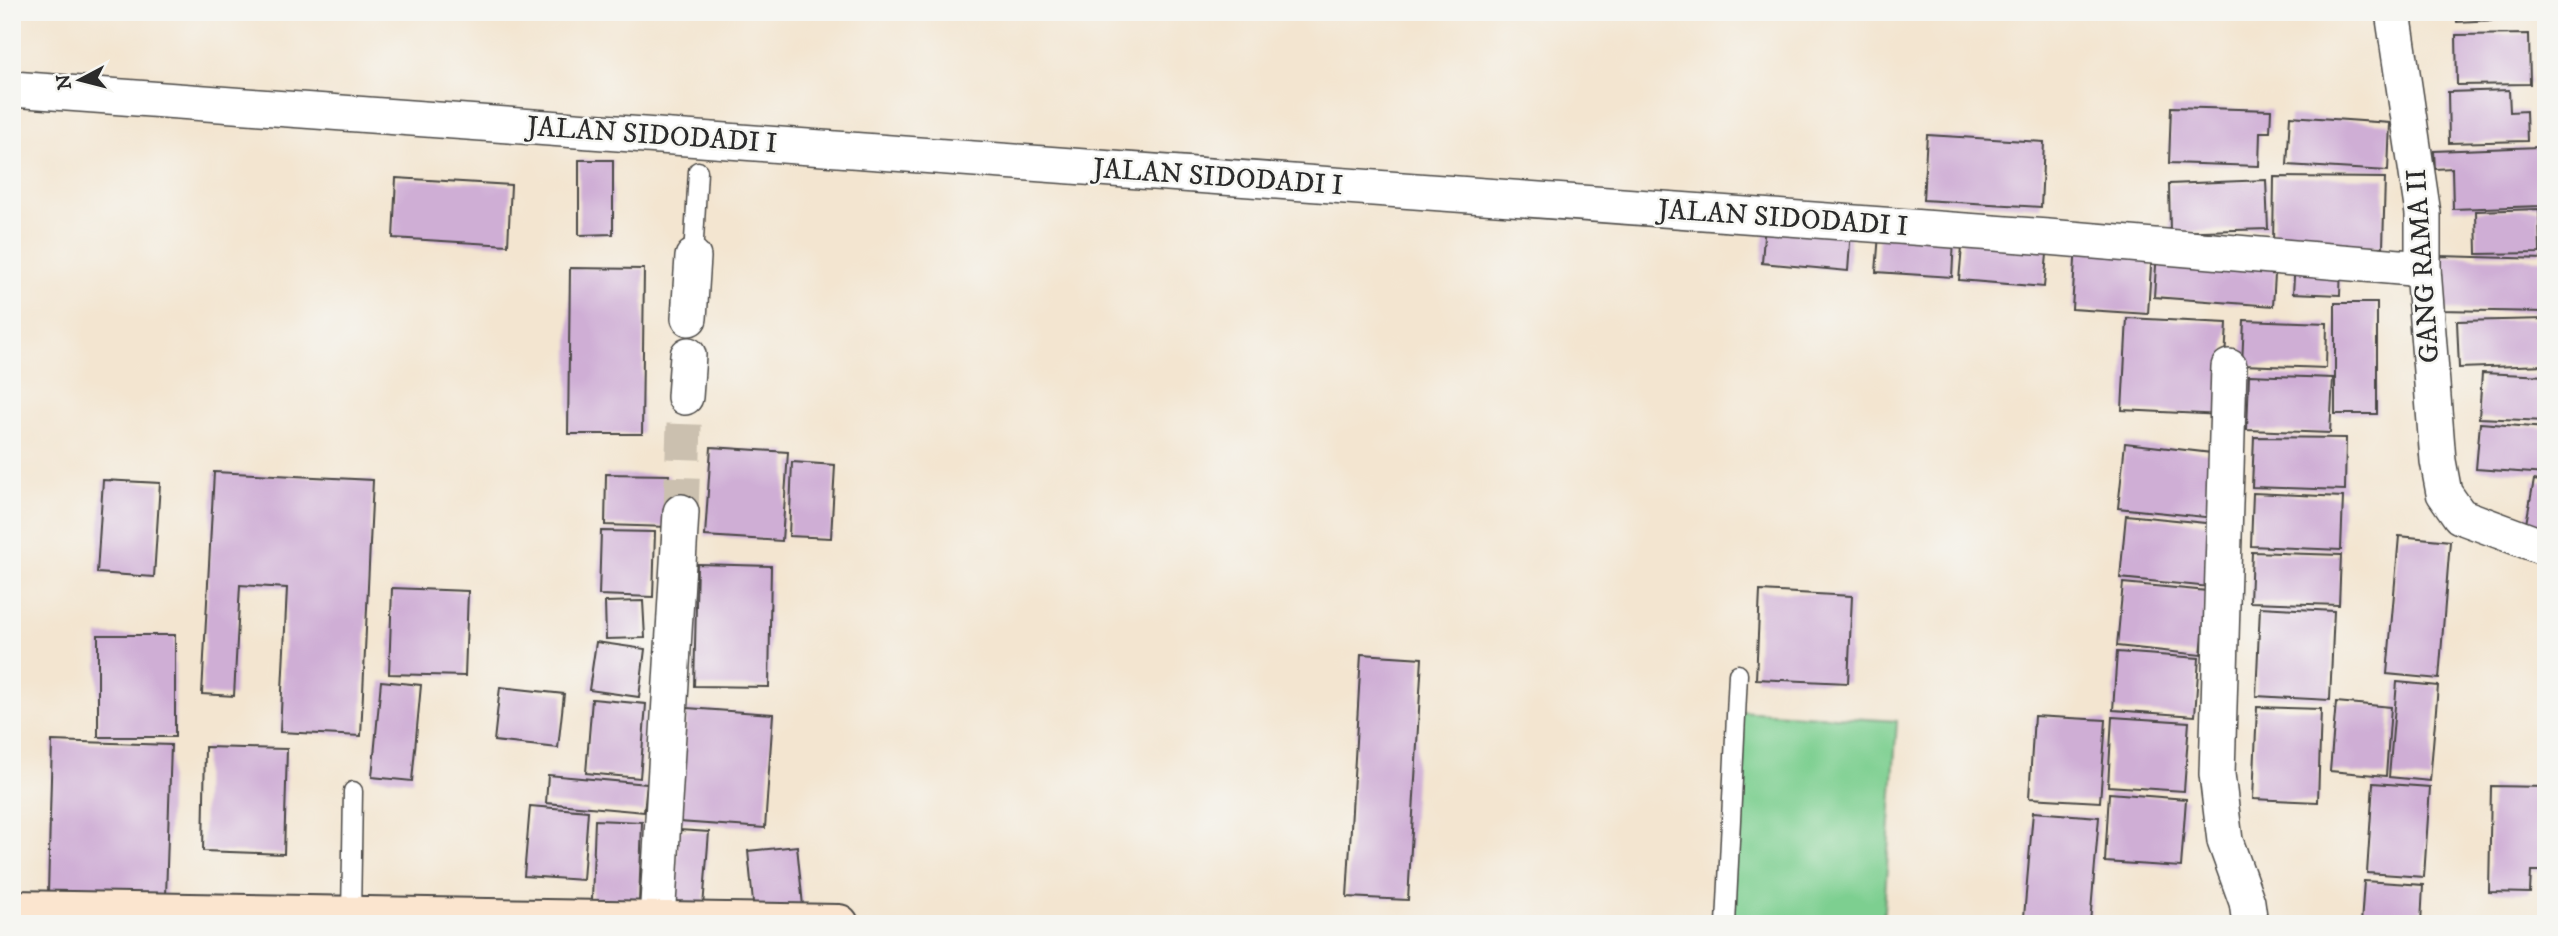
<svg xmlns="http://www.w3.org/2000/svg" width="2558" height="936" viewBox="0 0 2558 936" font-family="'IM FELL DW Pica',serif">
	<style>
		.green { fill: #7dcf90; stroke: #547d5e; stroke-width: 2 }
		.building { fill: #cfaed5 }
		.lines { fill: none; stroke-linecap: round; stroke-linejoin: round }
		.street-tunnel { stroke: #cbc0af; stroke-width: 35; stroke-dasharray: 35 18; stroke-linecap: butt }
		.lane-casing { stroke: #494744; stroke-width: 21 }
		.street-casing { stroke: #494744; stroke-width: 38 }
		.secondary-casing { stroke: #494744; stroke-width: 42 }
		.lane { stroke: #fff; stroke-width: 18 }
		.street { stroke: #fff; stroke-width: 35 }
		.secondary { stroke: #fbe5cf; stroke-width: 38 }
		.labels { text-anchor: middle; dominant-baseline: central; stroke-width: 5; stroke-linejoin: round; paint-order: stroke }
		.street-label { font-size: 28px; fill: #2b2b2b; stroke: #f6f6f2 }
	</style>
	<rect width="100%" height="100%" fill="#f6f6f2"/>
	<filter id="ink" filterUnits="userSpaceOnUse"><feTurbulence type="fractalNoise" baseFrequency=".0143" numOctaves="2"/><feDisplacementMap in="SourceGraphic" scale="14" xChannelSelector="R" yChannelSelector="G"/><feConvolveMatrix kernelMatrix="1 2 1 2 8 2 1 2 1" color-interpolation-filters="sRGB"/></filter>
	<filter id="wash" filterUnits="userSpaceOnUse"><feTurbulence type="fractalNoise" baseFrequency=".00686" numOctaves="4" result="noise"/><feDisplacementMap in="SourceGraphic" scale="28" xChannelSelector="R" yChannelSelector="G"/><feGaussianBlur stdDeviation="1.57" result="paint"/><feColorMatrix in="noise" values="0 0 0 0 0 0 0 0 0 0 0 0 0 0 0 0 0 1.4 0 .05"/><feComposite in="paint" operator="in"/></filter>
	<g filter="url(#wash)">
		<rect width="100%" height="100%" fill="#f3e5d0"/>
		<path class="green" d="M1738 711 1897 721 1883 924H1731Z"/>
		<g id="blocks">
			<g class="building">
				<path d="M2456 12H2532V18L2457 22Z"/>
				<path d="M2529 34 2530 84 2457 85 2456 35Z"/>
				<path d="M2509 90 2510 112 2526 111 2527 141 2449 143 2448 92Z"/>
				<path d="M2171 107 2271 110 2270 132H2260L2259 166 2169 163Z"/>
				<path d="M2290 116 2390 123 2388 171 2287 165Z"/>
				<path d="M1927 135 2044 142 2041 207 1923 200Z"/>
				<path d="M2539 147 2541 206 2453 209 2452 168 2435 169 2434 151Z"/>
				<path d="M579 160H613V234L579 235Z"/>
				<path d="M2274 177 2385 178 2383 247 2273 246Z"/>
				<path d="M396 178 511 185 508 245 393 238Z"/>
				<path d="M2266 180 2268 229 2170 232 2169 184Z"/>
				<path d="M2539 209 2540 253 2477 254 2476 211Z"/>
				<path d="M1765 222 1851 229 1848 271 1762 263Z"/>
				<path d="M1879 234 1954 239 1952 277 1876 272Z"/>
				<path d="M1963 236 2048 243 2044 287 1959 280Z"/>
				<path d="M2076 244 2152 250 2148 314 2072 309Z"/>
				<path d="M2157 250 2276 259 2273 306 2154 297Z"/>
				<path d="M2440 256 2546 259V312L2440 310Z"/>
				<path d="M2295 262 2341 264 2340 295 2293 293Z"/>
				<path d="M570 268 644 269 642 434H568Z"/>
				<rect x="2335" y="303" width="42" height="111"/>
				<path d="M2127 318 2227 323 2222 415 2122 410Z"/>
				<path d="M2546 319V365L2459 368 2457 321Z"/>
				<path d="M2244 320 2327 323 2326 368 2242 365Z"/>
				<path d="M2482 373 2546 376V421L2479 418Z"/>
				<path d="M2249 375 2333 378 2330 433 2247 430Z"/>
				<path d="M2480 423 2546 428V474L2476 469Z"/>
				<path d="M2254 437 2346 438 2345 490 2252 487Z"/>
				<path d="M2125 443 2220 454 2214 518 2118 508Z"/>
				<path d="M711 447 788 452 782 541 705 536Z"/>
				<path d="M792 462 835 465 831 538 789 536Z"/>
				<path d="M214 472 373 480 361 736 280 732 287 588 240 585 234 696 202 694Z"/>
				<path d="M606 474 669 475 668 527 605 525Z"/>
				<path d="M103 480 160 483 154 577 97 573Z"/>
				<path d="M2534 480 2546 482V533L2525 529Z"/>
				<path d="M2253 493 2343 497 2341 550 2251 546Z"/>
				<path d="M2126 515 2215 524 2210 587 2120 578Z"/>
				<path d="M601 531 655 532 653 597 599 595Z"/>
				<path d="M2399 536 2450 541 2439 679 2387 674Z"/>
				<path d="M2252 552 2341 555 2339 605 2250 602Z"/>
				<path d="M697 564 771 566 769 687 694 686Z"/>
				<path d="M2123 583 2207 591 2201 655 2117 646Z"/>
				<path d="M392 588 468 591 465 676 389 674Z"/>
				<path d="M1760 591 1852 596 1848 683 1756 679Z"/>
				<path d="M643 601 645 638 606 639 605 602Z"/>
				<path d="M2260 607 2334 611 2330 700 2256 696Z"/>
				<rect x="98" y="635" width="77" height="102"/>
				<path d="M596 642 645 649 639 697 589 690Z"/>
				<path d="M2117 652 2199 658 2195 716 2113 710Z"/>
				<path d="M1361 654 1422 658 1408 900 1347 897Z"/>
				<path d="M381 681 421 685 412 781 372 777Z"/>
				<path d="M2397 682 2438 686 2430 781 2389 777Z"/>
				<path d="M500 687 564 694 558 748 494 741Z"/>
				<path d="M592 699 646 704 640 778 586 773Z"/>
				<path d="M2336 702 2391 707 2386 776 2330 771Z"/>
				<path d="M2257 707 2321 709 2318 802 2253 799Z"/>
				<path d="M687 708 773 714 765 828 679 822Z"/>
				<path d="M2034 716 2106 720 2100 802 2029 798Z"/>
				<path d="M2112 717 2189 722 2184 791 2108 786Z"/>
				<path d="M52 741 171 745 166 896 48 893Z"/>
				<path d="M205 747 287 749 284 854 203 851Z"/>
				<path d="M548 775 647 784 644 812 546 803Z"/>
				<path d="M2373 783 2430 787 2424 877 2367 873Z"/>
				<path d="M2491 786 2546 787V871H2531L2530 893 2489 892Z"/>
				<path d="M2109 793 2186 799 2181 867 2105 862Z"/>
				<path d="M530 806 588 811 583 880 524 876Z"/>
				<path d="M2033 812 2099 817 2090 923 2024 917Z"/>
				<path d="M595 820 642 822 639 902 592 900Z"/>
				<path d="M679 830 709 832 703 907 674 904Z"/>
				<path d="M797 846 803 906 754 912 748 851Z"/>
				<path d="M2364 881 2423 885 2421 924H2361Z"/>
			</g>
		</g>
	</g>
	<g filter="url(#ink)">
		<use href="#blocks" fill-opacity="0" stroke="#494744" stroke-width="2"/>
		<g class="lines">
			<path class="street-tunnel" d="M681 512 685 397"/>
			<g class="lane-casing">
				<g id="lane">
					<path d="M693 257 698 171"/>
					<path d="M351 916 353 791"/>
					<path d="M1726 924 1738 674"/>
				</g>
			</g>
			<g class="street-casing">
				<g id="street">
					<path d="M2393 12 2423 214V269L2438 461 2444 493 2460 516 2546 548"/>
					<path d="M12 89 2048 237 2423 269"/>
					<path d="M689 318 693 257"/>
					<path d="M2229 367 2217 774 2225 841 2247 902 2250 924"/>
					<path d="M685 397 688 355"/>
					<path d="M657 921 681 512"/>
				</g>
			</g>
			<g class="secondary-casing">
				<path id="secondary" d="M12 910 839 924"/>
			</g>
			<use href="#lane" class="lane"/>
			<use href="#street" class="street"/>
			<use href="#secondary" class="secondary"/>
		</g>
	</g>
	<g class="labels">
		<g class="street-label">
			<text transform="translate(652 135) rotate(4)">JALAN SIDODADI I</text>
			<text transform="translate(1218 177) rotate(4)">JALAN SIDODADI I</text>
			<text transform="translate(1783 218) rotate(4)">JALAN SIDODADI I</text>
			<text transform="translate(2423 266) rotate(-94)">GANG RAMA II</text>
		</g>
	</g>
	<rect width="2558" height="936" fill="none" stroke="#f6f6f2" stroke-width="42"/>
	<g transform="translate(80 80) rotate(263)" stroke="#f6f6f2" stroke-width="5" paint-order="stroke">
	<path d="M0-5L12 26L0 18L-12 26Z" fill="#2b2b2b"/>
	<text y="-10" font-size="19" font-weight="bold" text-anchor="middle" fill="#2b2b2b">N</text>
	</g>
</svg>
